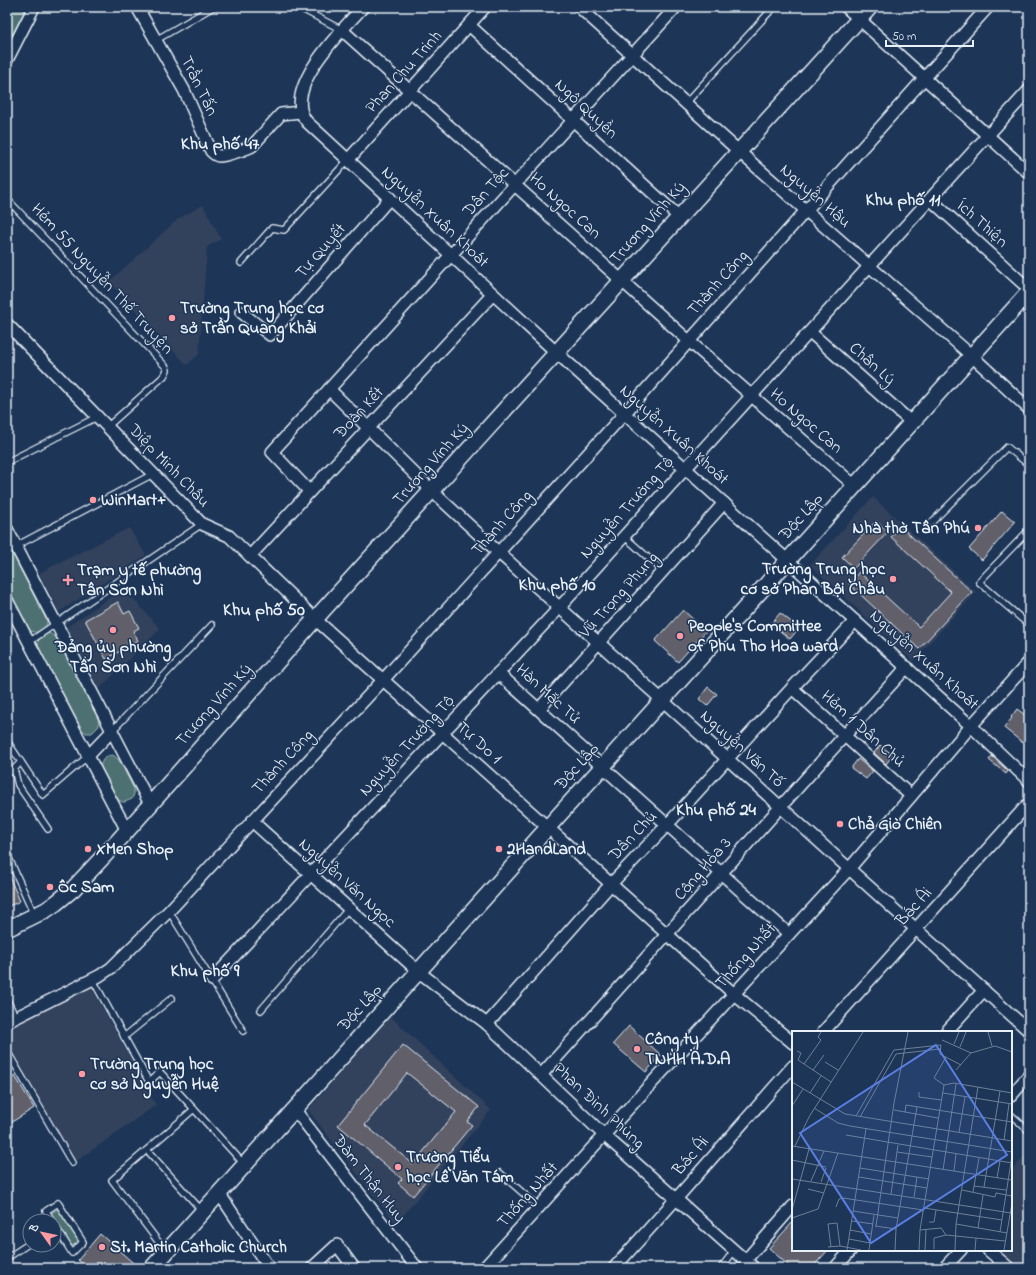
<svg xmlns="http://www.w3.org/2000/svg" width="1036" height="1275" viewBox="0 0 1036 1275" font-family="'Indie Flower',sans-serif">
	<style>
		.built { fill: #31425d }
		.green { fill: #4e7172; stroke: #9bb1b5 }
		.building { fill: #605f6b; stroke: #e8f1f8; fill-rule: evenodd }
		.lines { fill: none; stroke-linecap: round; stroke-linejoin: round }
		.lane-casing { stroke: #e8f1f8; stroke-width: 8 }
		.street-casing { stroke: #e8f1f8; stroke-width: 14 }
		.secondary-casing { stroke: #e8f1f8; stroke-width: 18 }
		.lane { stroke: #1d3557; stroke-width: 5.5 }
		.street { stroke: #1d3557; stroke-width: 11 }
		.secondary { stroke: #1d3557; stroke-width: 15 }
		.poi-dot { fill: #ff9aa2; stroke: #1d3557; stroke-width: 1.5 }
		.labels { text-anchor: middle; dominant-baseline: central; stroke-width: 3; stroke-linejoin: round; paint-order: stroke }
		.street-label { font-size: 17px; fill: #e8f1f8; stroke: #1d3557 }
		.poi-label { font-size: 17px; font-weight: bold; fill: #e8f1f8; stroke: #1d3557; text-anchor: start }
		.neighbourhood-label { font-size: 18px; font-weight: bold; fill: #e8f1f8; stroke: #1d3557 }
		.inset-road { fill: none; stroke: #6e8097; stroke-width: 1 }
		.view { fill: #5a7fe2; fill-opacity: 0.15; stroke: #5a7fe2; stroke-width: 2 }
		.inset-edge { fill: none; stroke: #e8f1f8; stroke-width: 2 }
	</style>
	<rect width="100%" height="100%" fill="#1d3557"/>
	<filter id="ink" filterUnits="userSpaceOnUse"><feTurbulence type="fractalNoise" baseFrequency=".025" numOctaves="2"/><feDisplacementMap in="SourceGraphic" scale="8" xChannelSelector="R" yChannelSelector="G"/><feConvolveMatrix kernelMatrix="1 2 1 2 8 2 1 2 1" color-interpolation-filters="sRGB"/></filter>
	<g filter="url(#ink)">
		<g class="built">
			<path d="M203 205 221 239 207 247 199 354 187 365 109 282 178 219Z"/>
			<path d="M873 497 976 592 913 661 810 565Z"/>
			<path d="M129 528 146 555 59 612 39 573Z"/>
			<path d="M122 589 130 599H134L160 629 99 689 67 627Z"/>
			<path d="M91 987 156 1105 75 1162 7 1044V1029Z"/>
			<path d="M390 1016 491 1110 396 1224 308 1110Z"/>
			<path d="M1029 1151V1268H1020L999 1250H1011V1171Z"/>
		</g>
		<g class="green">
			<path d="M7 7H23L24 12 7 45Z"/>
			<path d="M7 543 47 621C47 631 36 636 28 629L7 588Z"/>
			<path d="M49 633 56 637 98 718 99 726 92 733H86L80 728 38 648V642L40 637Z"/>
			<path d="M113 755 119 760 134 789V794L132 799 125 802H122L117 799 101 769C100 761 105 755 113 755Z"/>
			<path d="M58 1209 79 1242 72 1246 51 1213Z"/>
		</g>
		<g class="building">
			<path d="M1002 511 1015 522 982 560 969 549Z"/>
			<path d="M876 521 888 532 854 568 842 557Z"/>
			<path d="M900 526 972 592 919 649 849 584 859 572 919 627 951 592 891 537Z"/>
			<path d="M118 602 124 614 130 611 139 628 133 631 138 641 106 659 85 620Z"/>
			<path d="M683 610 706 631 678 662 655 641Z"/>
			<path d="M780 613 799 628 790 639 771 624Z"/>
			<path d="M708 687 717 694 707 706 699 699Z"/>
			<path d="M1017 709 1029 718V736L1023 743 1004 728 1012 718 1011 717Z"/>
			<path d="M880 745 893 755 886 764 874 753Z"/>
			<path d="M992 756 1008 771 1006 774 989 760Z"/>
			<path d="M858 759 873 771 866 779 851 768Z"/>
			<path d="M7 872 20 901 7 907Z"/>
			<path d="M629 1026 661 1055 646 1072 613 1044Z"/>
			<path d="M403 1045 479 1107 467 1122 472 1125 413 1196 398 1183 402 1179 338 1125ZM407 1073 456 1112 413 1164 365 1125Z"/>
			<path d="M15 1076 34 1108 7 1125V1081Z"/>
			<path d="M793 1222V1250H828L812 1268H791L769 1248Z"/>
			<path d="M100 1234 139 1268H87L78 1260Z"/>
		</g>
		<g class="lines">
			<g class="lane-casing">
				<g id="lane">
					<path d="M298 7 342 30"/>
					<path d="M156 40 213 7"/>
					<path d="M686 103 774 7"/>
					<path d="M7 199 166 367 167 370 164 376 107 427"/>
					<path d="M241 263 272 228 284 230 348 160"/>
					<path d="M7 462 97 417"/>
					<path d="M931 523 1007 447 1029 465"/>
					<path d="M1029 530 979 582 1029 625"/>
					<path d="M624 536 663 571"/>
					<path d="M16 546 153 474"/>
					<path d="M29 642 202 524"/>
					<path d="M112 731 212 625"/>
					<path d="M7 741 43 795 88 756"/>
					<path d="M21 762 14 769 18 785 48 829"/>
					<path d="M7 774 14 769"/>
					<path d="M7 854 34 914"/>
					<path d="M169 911 243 1031"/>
					<path d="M93 980 149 1082 160 1072 244 1164"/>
					<path d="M7 1000 16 1018"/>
					<path d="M261 1010 349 908"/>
					<path d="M124 1037 172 998"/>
					<path d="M7 1051 72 1163"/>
					<path d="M1011 1115 1029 1131"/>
					<path d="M147 1150 203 1212"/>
					<path d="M500 1173 539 1207"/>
					<path d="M52 1221 46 1211 58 1203 83 1242 72 1253 54 1224"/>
					<path d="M166 1252 112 1180 194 1109"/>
					<path d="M7 1258 30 1243"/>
					<path d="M721 1268 734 1251"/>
				</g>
			</g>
			<g class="street-casing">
				<g id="street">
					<path d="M137 7 184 90 211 151C213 153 216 156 219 156 225 156 247 149 252 146L281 114 301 112"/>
					<path d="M363 7C342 30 280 90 307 122L557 353 855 621 971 726 1029 781"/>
					<path d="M579 7 753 164 972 356 1029 409"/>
					<path d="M846 7 1029 173"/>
					<path d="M469 25 679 217"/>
					<path d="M342 30 689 341 855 486"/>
					<path d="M7 60 34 7"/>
					<path d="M348 160 485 7"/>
					<path d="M930 199 1029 289"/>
					<path d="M241 312 270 335 390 198"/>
					<path d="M7 324 202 524 229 536 315 619 668 935 734 994 793 1043"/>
					<path d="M810 332 912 423"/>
					<path d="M329 389 432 491 498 552 1029 1031"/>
					<path d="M309 491 272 452 676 7"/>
					<path d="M7 529 150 804"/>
					<path d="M250 556 493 294"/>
					<path d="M7 600 127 831"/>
					<path d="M498 673 789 934"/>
					<path d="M792 688 911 796"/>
					<path d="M539 709 724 503"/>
					<path d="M88 756 112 731"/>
					<path d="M252 821 419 972 487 1024 604 1135 754 1268"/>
					<path d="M212 980 559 608 1029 90"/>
					<path d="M7 1022 99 976 111 968 169 911 383 680 624 414 988 7"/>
					<path d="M487 1024 611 884 668 824 792 688 855 621"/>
					<path d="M823 1032 1029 803"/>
					<path d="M946 1032 984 990"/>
					<path d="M541 1075C663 940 783 802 907 667"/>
					<path d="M1011 1096 1029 1075"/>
					<path d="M295 1110 417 1268"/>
					<path d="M219 1193 269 1268"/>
					<path d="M340 1249 354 1268"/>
					<path d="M988 1250 1009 1268"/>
					<path d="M745 1261 793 1206"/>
					<path d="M312 1268 337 1245"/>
					<path d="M484 1268 604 1135 849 869 971 726 1029 662"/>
					<path d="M614 1268 676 1199 793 1066"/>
					<path d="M835 1268 851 1250"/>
					<path d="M944 1268 961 1250"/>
				</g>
			</g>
			<g class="secondary-casing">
				<g id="secondary">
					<path d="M7 929 46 910 56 903 73 889 117 842 325 608 870 7"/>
					<path d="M152 1268 1029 292"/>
				</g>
			</g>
			<use href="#lane" class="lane"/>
			<use href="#street" class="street"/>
			<use href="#secondary" class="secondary"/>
		</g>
	</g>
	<g class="poi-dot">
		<circle cx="172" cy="318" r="4"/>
		<circle cx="93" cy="500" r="4"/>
		<circle cx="978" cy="528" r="4"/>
		<circle cx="893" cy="579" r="4"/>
		<path d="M66 574h4v4h4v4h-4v4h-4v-4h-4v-4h4z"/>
		<circle cx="113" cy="630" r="4"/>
		<circle cx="680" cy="636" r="4"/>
		<circle cx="840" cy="824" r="4"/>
		<circle cx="88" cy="849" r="4"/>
		<circle cx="499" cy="849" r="4"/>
		<circle cx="50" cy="887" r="4"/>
		<circle cx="637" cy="1049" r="4"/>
		<circle cx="82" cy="1074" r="4"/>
		<circle cx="398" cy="1167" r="4"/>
		<circle cx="102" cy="1247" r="4"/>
	</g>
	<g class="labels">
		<g class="street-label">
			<text transform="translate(404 72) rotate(-48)">Phan Chu Trinh</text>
			<text transform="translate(199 86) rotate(64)">Trần Tấn</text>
			<text transform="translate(586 109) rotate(43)">Ngô Quyền</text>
			<text transform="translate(486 192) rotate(-48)">Dân Tộc</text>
			<text transform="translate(815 196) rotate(41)">Nguyễn Hậu</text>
			<text transform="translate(565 206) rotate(42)">Ho Ngoc Can</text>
			<text transform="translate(435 217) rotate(43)">Nguyễn Xuân Khoát</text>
			<text transform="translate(648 223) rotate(-48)">Trương Vĩnh Ký</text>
			<text transform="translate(982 224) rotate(42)">Ích Thiện</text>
			<text transform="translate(321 251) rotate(-49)">Tự Quyết</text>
			<text transform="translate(102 279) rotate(47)">Hẻm 55 Nguyễn Thế Truyện</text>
			<text transform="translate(718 283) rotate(-48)">Thành Công</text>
			<text transform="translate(872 364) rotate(42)">Chân Lý</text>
			<text transform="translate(359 413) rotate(-47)">Đoàn Kết</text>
			<text transform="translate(806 421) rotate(41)">Ho Ngoc Can</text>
			<text transform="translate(674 435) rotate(42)">Nguyễn Xuân Khoát</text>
			<text transform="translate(431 464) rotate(-48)">Trương Vĩnh Ký</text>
			<text transform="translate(169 466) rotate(46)">Diệp Minh Châu</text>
			<text transform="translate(627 508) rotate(-48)">Nguyễn Trường Tộ</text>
			<text transform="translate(801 517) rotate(-48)">Độc Lập</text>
			<text transform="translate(502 523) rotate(-48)">Thành Công</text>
			<text transform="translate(619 595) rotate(-48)">Vũ Trọng Phụng</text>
			<text transform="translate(924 660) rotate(42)">Nguyễn Xuân Khoát</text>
			<text transform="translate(548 694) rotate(42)">Hàn Mặc Tử</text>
			<text transform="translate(214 705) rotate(-48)">Trương Vĩnh Ký</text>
			<text transform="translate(863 729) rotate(42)">Hẻm 1 Dân Chủ</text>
			<text transform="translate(479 743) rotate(42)">Tự Do 1</text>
			<text transform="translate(407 746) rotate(-47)">Nguyễn Trường Tộ</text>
			<text transform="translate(742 749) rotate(42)">Nguyễn Văn Tố</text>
			<text transform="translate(283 762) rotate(-47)">Thành Công</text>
			<text transform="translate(577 767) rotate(-48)">Độc Lập</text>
			<text transform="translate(633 836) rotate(-46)">Dân Chủ</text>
			<text transform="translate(703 869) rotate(-49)">Cộng Hòa 3</text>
			<text transform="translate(347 883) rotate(42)">Nguyễn Văn Ngọc</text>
			<text transform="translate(914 907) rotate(-48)">Bác Ái</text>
			<text transform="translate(746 956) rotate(-48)">Thống Nhất</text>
			<text transform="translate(360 1008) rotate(-48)">Độc Lập</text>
			<text transform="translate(599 1106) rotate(43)">Phan Đình Phùng</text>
			<text transform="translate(691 1156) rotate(-49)">Bác Ái</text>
			<text transform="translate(369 1179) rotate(52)">Đàm Thận Huy</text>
			<text transform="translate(528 1195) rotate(-48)">Thống Nhất</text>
		</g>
		<g class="poi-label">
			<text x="180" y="308">Trường Trung học cơ<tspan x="180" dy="20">sở Trần Quang Khải</tspan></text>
			<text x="101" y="500">WinMart+</text>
			<text x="970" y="528" text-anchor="end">Nhà thờ Tân Phú</text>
			<text x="885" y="569" text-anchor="end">Trường Trung học<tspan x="885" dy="20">cơ sở Phan Bội Châu</tspan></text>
			<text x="77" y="570">Trạm y tế phường<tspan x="77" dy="20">Tân Sơn Nhì</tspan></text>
			<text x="688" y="626">People's Committee<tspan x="688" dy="20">of Phu Tho Hoa ward</tspan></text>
			<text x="113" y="647" text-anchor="middle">Đảng ủy phường<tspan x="113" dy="20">Tân Sơn Nhì</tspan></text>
			<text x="848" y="824">Chả Giò Chiên</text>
			<text x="96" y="849">XMen Shop</text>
			<text x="507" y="849">2HandLand</text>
			<text x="58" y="887">Ốc Sam</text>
			<text x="645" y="1039">Công ty<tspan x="645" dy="20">TNHH A.D.A</tspan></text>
			<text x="90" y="1064">Trường Trung học<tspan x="90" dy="20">cơ sở Nguyễn Huệ</tspan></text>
			<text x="406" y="1157">Trường Tiểu<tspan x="406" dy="20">học Lê Văn Tám</tspan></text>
			<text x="110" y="1247">St. Martin Catholic Church</text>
		</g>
		<g class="neighbourhood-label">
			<text x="220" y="145">Khu phố 47</text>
			<text x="903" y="201">Khu phố 11</text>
			<text x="557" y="586">Khu phố 10</text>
			<text x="264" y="611">Khu phố 50</text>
			<text x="716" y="811">Khu phố 24</text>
			<text x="205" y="972">Khu phố 9</text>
		</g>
	</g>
	<g transform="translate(792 1031)">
		<rect width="220" height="220" fill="#1d3557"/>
		<path class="inset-road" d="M196 1 200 15M150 9 179 22M162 13 167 1M168 16 174 1M5 20 9 22 6 29 39 51M33 31 46 39M12 33 29 9 26 6 29 1M21 39 32 24M164 39 179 22 203 15 220 21M0 51 53 83 220 110M152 54 162 52 220 62M152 54 142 47 154 26M127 61V66L149 69M18 62 29 45M151 62 220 73M0 75 11 58M22 77 46 92 58 95 220 121M102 79 146 87M113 81 114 74 220 91M64 85 102 19 149 14 148 23 169 34M68 86 104 23 148 18M167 101 173 66M54 104 220 132M212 109 217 73M0 115 220 149M3 115 17 86 71 1M105 121 140 126M0 129 34 136M68 137 137 148M151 139 164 53M162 140 164 123M67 146 135 157M205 147 208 130M0 148 219 182M19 150 32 120M29 151 34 137M182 155 214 159M192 156 208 60M16 158 32 162M170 159 203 166 204 162 220 165M181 161 187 127M99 163 106 114M122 166 125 146M44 176 47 168 51 167 131 179M132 177 210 189M0 179 17 118M61 180 106 187M0 187 26 178 46 122M60 190 81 193M137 191H142L144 179M164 193 215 202M83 195 104 198M84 195 102 72 116 1M186 197 191 164M58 199 79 203M128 199 149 197 154 204 213 210M208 201 220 125M57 208 78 212M36 216 48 215 69 219M39 216 36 193 45 192 48 215M142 218V207L154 204M55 219 74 98M77 219 82 184M103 219 104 198 125 76M127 219 128 199 152 54M133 219 134 198M163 219 164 193 186 56M183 219 184 207M212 219 220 172"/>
		<path class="view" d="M144 14 215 124 79 212 8 102Z"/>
		<rect width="220" height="220" class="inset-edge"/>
	</g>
	<rect width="1036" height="1275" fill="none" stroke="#1d3557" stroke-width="24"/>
	<rect x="12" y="12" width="1012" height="1251" fill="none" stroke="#e8f1f8" stroke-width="1.5" filter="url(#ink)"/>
	<g transform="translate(42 1233) rotate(303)"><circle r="19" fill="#1d3557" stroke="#6e8097"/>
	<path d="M0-3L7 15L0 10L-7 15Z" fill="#ff9aa2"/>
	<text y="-6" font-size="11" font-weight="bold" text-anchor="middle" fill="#e8f1f8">B</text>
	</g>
	<path d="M886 40v6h87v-6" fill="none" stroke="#e8f1f8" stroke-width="2"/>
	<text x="892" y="40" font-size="12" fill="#e8f1f8" stroke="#1d3557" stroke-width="3" paint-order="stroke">50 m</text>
</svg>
